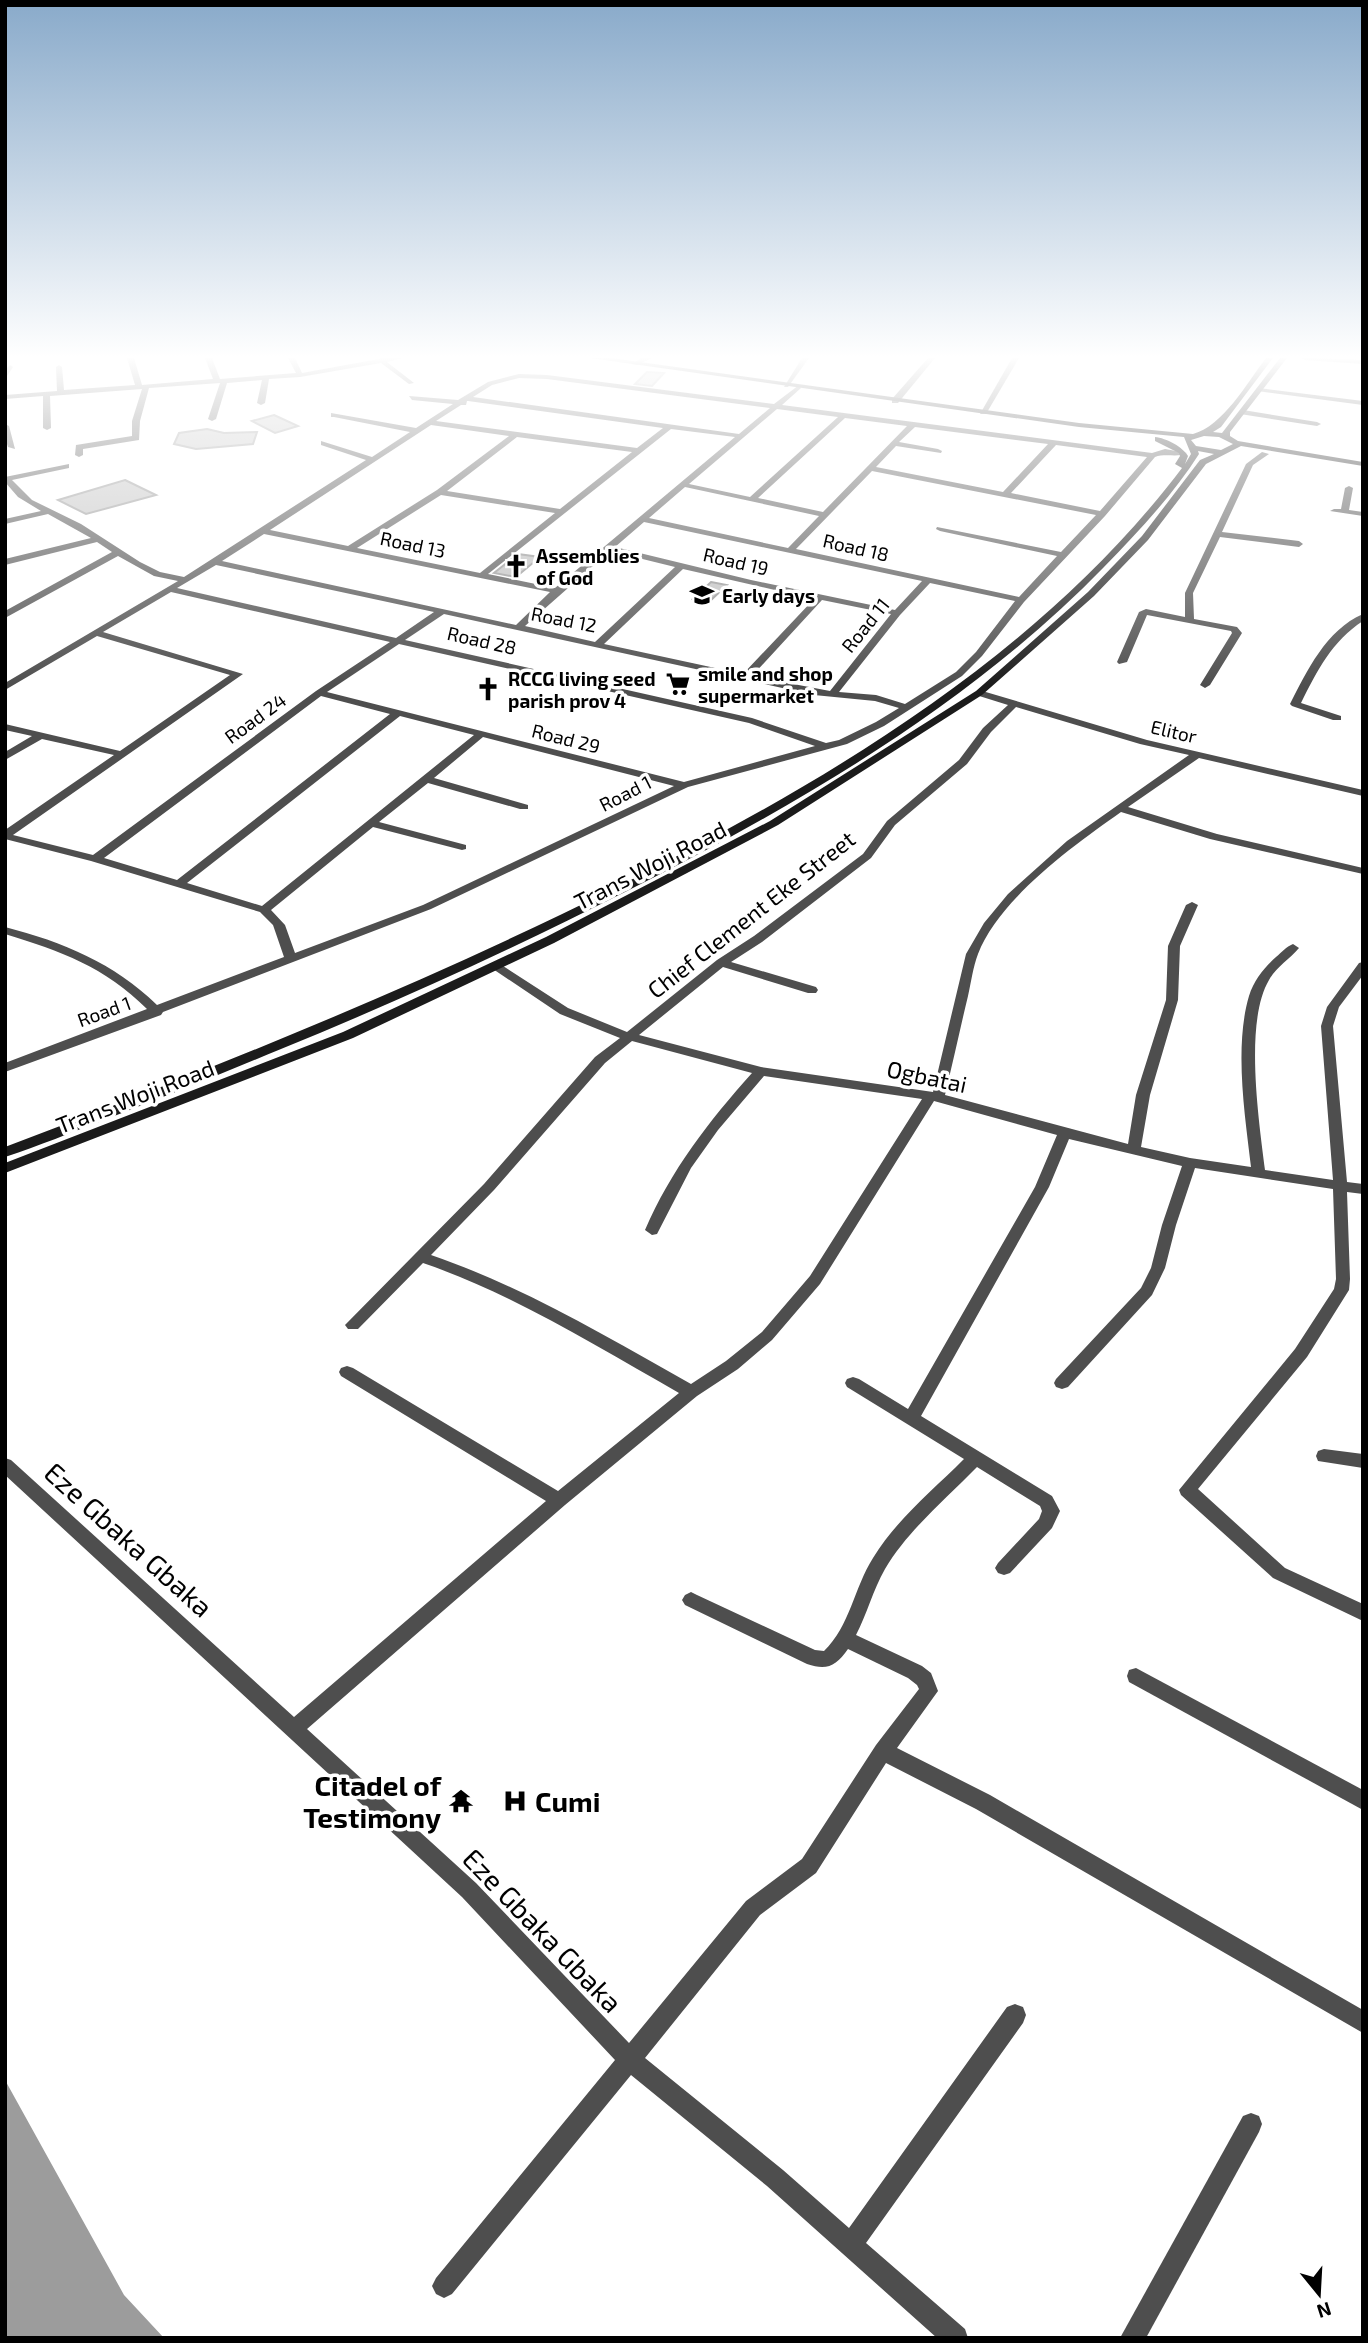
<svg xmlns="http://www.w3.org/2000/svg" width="1368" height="2343" viewBox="0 0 1368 2343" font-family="'Exo 2',sans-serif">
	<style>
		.water { fill: #9c9c9c }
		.building { fill: #bebebe; stroke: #929292; stroke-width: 2 }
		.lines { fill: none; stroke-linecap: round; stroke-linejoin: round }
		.street { fill: #4e4e4e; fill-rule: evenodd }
		.secondary { fill: #1b1b1b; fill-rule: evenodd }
		.labels { text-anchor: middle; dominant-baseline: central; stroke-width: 7; stroke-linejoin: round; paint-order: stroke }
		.far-street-label { font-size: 19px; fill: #000; stroke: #fff }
		.far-poi-label { font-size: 19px; font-weight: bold; fill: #000; stroke: #fff; text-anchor: start }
		.street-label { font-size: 23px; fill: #000; stroke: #fff }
		.near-street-label { font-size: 28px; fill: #000; stroke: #fff }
		.near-poi-label { font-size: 28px; font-weight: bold; fill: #000; stroke: #fff; text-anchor: end }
	</style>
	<rect width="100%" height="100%" fill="#fff"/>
	<path class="water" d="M5 2080 124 2295 164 2338H5Z"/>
	<g class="building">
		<path d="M647 372 664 373 652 386 635 384Z"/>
		<path d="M274 415 298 426 275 433 252 421Z"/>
		<path d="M207 429 224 433 257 432 253 444 196 449 174 444 179 433Z"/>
		<path d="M125 480 156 495 86 514 58 500Z"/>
		<path d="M518 554 540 557 516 577 494 573Z"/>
		<path d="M711 582 727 585 709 602 693 599Z"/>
	</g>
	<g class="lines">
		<g class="street">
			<path d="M127 358H134L142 385 213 379 205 358H212L220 379 296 373 288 358H295L302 373 384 358H402L387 362 414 383 409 384 381 363 300 377 269 379 265 403 261 405 257 403 262 380 227 383 216 419 212 421 208 419 220 383 149 388 140 421 139 440 83 449V455L79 457 75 455 76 445 132 436V421L142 389 50 396 51 428 47 430 43 428V396L5 399V395L57 391 56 367 59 365 62 367 64 390 135 385Z"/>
			<path d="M642 358H652L637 365 632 364Z"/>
			<path d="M802 358H809L788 387H784Z"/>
			<path d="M928 358H935L898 403H892V399Z"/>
			<path d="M1012 358H1019L986 414H980Z"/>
			<path d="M1302 358 1363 360V364L1305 360Z"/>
			<path d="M10 365 13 367 5 379V370Z"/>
			<path d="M519 374 547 375 774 404 799 385 801 388 782 405 1152 453 1165 449 1187 453C1179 458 1165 453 1155 457L1105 516 1024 602 982 656 962 676 884 726 847 744 688 787 431 909 163 1012 161 1015 5 1072V1063L147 1009C105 967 61 951 5 934V927C63 942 114 963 157 1005L284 957 273 925 260 912 91 861 5 839V830L114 755 42 739 5 760V752L32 736 5 730V724L120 751 230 675 97 636 5 690V683L178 581 154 576 118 556 5 618V611L112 552 97 542 5 565V559L91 538 48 514 5 524V519L41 511 18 497 5 482V477L69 464V468L12 480 32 500 81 524 140 562 160 572 184 577 366 460 321 445V441L372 457 410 432 334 417H331V413L416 428 453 404 412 400 409 396 458 400 488 382ZM519 378 547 379 770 408 739 434 473 397 492 385ZM467 401H468L663 428 637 448 436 421 461 405H466ZM777 409 838 417 750 497 689 484ZM845 418 907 426 823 512 758 498ZM431 425 509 436 437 490 348 546 270 530ZM915 427 1048 444 1003 492 876 467 896 446 941 453 942 451 938 449 899 442ZM671 429 735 437 555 588 488 574ZM517 437 632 452 560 509 447 491ZM1056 445 1147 457 1100 511 1011 493ZM872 471 1096 515 1061 552 937 527 936 529 940 531 1057 556 1019 597 796 549ZM685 487 819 516 788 548 649 518ZM441 495 555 513 480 573 357 548ZM644 522 922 581 895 610 751 580 615 547ZM264 534 550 592 516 625 222 561ZM610 551 675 567 595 642 525 626ZM216 565 434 612 396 638 177 588ZM683 569 814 599 743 674 604 644ZM930 583 1015 601 976 652 956 672 905 704 876 695 839 692 900 615ZM171 592 390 642 316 691 93 855 13 835 243 674 103 632ZM822 600 891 614 830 691 752 676ZM444 614 814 695 875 701 899 708 876 722 839 740 826 743 752 718 405 640ZM399 644 749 723 815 746 684 782 327 692ZM321 696 390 714 177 880 104 858ZM400 716 474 735 262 906 187 883ZM483 737 674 786 423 905 295 953 285 925 271 910 373 827 462 850 466 849V845L379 822 428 783 520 809H528V805L434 778Z"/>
			<path d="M1259 388 1363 401V405L1257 391Z"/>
			<path d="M1243 410 1317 422 1321 424 1317 426 1240 414Z"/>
			<path d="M5 424 9 426 15 449 8 447 5 438Z"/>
			<path d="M1262 452 1269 454 1253 465 1222 532 1299 541 1303 544 1299 547 1220 537 1193 593 1194 619 1237 627 1242 633 1210 685 1205 688 1200 685 1232 633 1231 631 1147 615 1127 662 1119 664 1117 662 1139 612 1146 609 1185 617V593L1246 464Z"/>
			<path d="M1349 486 1353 488 1349 510 1363 512V516L1330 511 1334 509H1341L1345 488Z"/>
			<path d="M1363 614V621C1332 641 1317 671 1301 703L1341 716V720H1333L1292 706 1290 704C1307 671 1326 630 1363 614Z"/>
			<path d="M979 690 1147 740 1363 790V796L1199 758 1128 807 1217 834 1363 868V874L1210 839 1121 812C1074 845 999 899 978 954 973 967 971 983 968 996 960 1029 953 1062 945 1095L1128 1144 1136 1095 1166 1000 1168 946 1186 905 1192 902 1198 905 1180 946 1178 1000 1150 1095 1141 1147 1190 1158 1251 1167C1245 1116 1234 1047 1249 996 1254 980 1264 968 1276 957 1282 952 1286 947 1293 944L1299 948C1290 959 1276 967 1269 980 1244 1022 1259 1121 1265 1170L1333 1180 1321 1026 1327 1007 1359 963 1363 962V975L1339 1007 1333 1026 1347 1182 1363 1184V1194L1347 1192 1350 1279 1349 1290 1307 1357 1198 1489 1285 1568 1363 1604V1621L1273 1578 1181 1495 1179 1490 1295 1349 1334 1289 1336 1279 1333 1189 1195 1168 1176 1225 1165 1268 1152 1295 1068 1387 1062 1389 1056 1387 1054 1383 1056 1379 1141 1288 1151 1268 1162 1225 1182 1166 1069 1139 1049 1187 921 1416 1052 1496 1060 1511 1052 1528 1010 1573 1004 1575 998 1573 995 1568 998 1563 1039 1519 1042 1511 1040 1506 977 1467C945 1500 908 1530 885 1569 873 1590 867 1614 856 1635L922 1666 931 1673 938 1691 897 1748 990 1795 1363 2010V2033L976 1809 886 1763 816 1873 760 1915 645 2058 783 2170 849 2228 1007 2007 1015 2004 1023 2007 1026 2015 1023 2023 866 2243 965 2329 968 2338H937L767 2186 631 2075 452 2294 444 2298 436 2294 432 2286 436 2278 615 2060 462 1897 5 1475V1458L11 1460 294 1717 546 1501 341 1376 339 1372 341 1368 347 1366 353 1368 558 1491 679 1393C596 1346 513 1294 423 1263L358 1329H348L345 1325 484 1184 595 1057 620 1038 560 1014 490 967 492 964H500L568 1008 627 1032 717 960 754 936 863 854 887 821 959 760 983 728 1008 705 976 695 974 693ZM1016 707 1140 744 1189 755 1067 841 1008 894 984 923 966 954 933 1092 761 1067 639 1035 723 967 808 993H816L818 990 816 987 731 962 762 942 871 858 895 825 967 764 991 732ZM632 1041 752 1073C709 1121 671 1170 645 1230L652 1235 657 1234 691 1168 718 1130 764 1076 922 1099 810 1276 762 1332 726 1361 691 1384C607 1337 522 1286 431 1255L494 1190 605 1063ZM934 1101 1057 1135 1035 1187 908 1409 859 1379 853 1377 847 1379 845 1383 847 1387 964 1459C932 1491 897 1519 873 1558 854 1588 850 1626 824 1651L815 1650 697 1595 691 1592 685 1595 682 1600 685 1605 807 1664C827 1671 836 1666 848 1649L908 1678 917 1685 919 1689 876 1745 802 1859 746 1901 629 2043 476 1883 307 1729 565 1505 697 1396 738 1369 772 1340 820 1284Z"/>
			<path d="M1324 1449 1363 1454V1468L1318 1461 1316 1456 1318 1451Z"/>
			<path d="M1136 1668 1363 1790V1810L1129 1682 1127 1676 1129 1670Z"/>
			<path d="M1251 2113 1259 2116 1262 2124 1259 2132 1146 2338H1120L1243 2116Z"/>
		</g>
		<path class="secondary" d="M590 358H611L1079 423 1193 434C1223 426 1247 383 1266 358H1273L1221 427 1213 432 1222 433 1280 358H1287L1230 432V436L1238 441 1363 462V466L1241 446 1206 464 1148 540 1094 596 982 695 778 825 554 943 353 1038 5 1173V1163L343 1032 546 937 770 821 976 691 1088 592 1142 536 1200 460 1214 454 1198 451 1199 454C1173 495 1138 532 1104 567 970 705 798 805 627 891 514 948 399 1001 281 1049 223 1073 164 1097 104 1120 72 1132 39 1146 5 1157V1147C212 1069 417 987 615 888 824 783 1038 658 1182 468L1175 464 1180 456 1179 453 1155 441V437C1166 438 1183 447 1188 456L1185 464 1191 454 1184 437 1079 427ZM1204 436 1219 437 1233 444 1221 450 1196 446 1191 440Z"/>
	</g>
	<linearGradient id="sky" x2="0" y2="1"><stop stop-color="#89aaca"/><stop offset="0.52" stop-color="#fff"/><stop offset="1" stop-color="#fff" stop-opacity="0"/></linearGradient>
	<rect width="1368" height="686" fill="url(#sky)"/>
	<defs>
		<g id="church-bare" transform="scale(1.89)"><path d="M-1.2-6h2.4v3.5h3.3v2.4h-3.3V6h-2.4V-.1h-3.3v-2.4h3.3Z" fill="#000" stroke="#fff" stroke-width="2.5" paint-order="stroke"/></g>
		<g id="school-bare" transform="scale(1.89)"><path d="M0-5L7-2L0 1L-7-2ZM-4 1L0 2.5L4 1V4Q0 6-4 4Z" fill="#000" stroke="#fff" stroke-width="2.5" paint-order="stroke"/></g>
		<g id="supermarket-bare" transform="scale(1.89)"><path d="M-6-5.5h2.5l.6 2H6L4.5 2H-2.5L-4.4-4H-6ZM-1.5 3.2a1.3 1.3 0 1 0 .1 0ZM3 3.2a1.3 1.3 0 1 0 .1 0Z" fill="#000" stroke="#fff" stroke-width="2.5" paint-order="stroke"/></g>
		<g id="temple-bare" transform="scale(1.89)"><path d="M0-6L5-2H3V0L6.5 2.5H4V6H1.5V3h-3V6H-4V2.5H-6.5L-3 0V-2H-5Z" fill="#000" stroke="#fff" stroke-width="2.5" paint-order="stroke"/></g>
		<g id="hospital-bare" transform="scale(1.89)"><path d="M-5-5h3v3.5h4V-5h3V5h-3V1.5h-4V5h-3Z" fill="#000" stroke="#fff" stroke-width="2.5" paint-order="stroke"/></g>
	</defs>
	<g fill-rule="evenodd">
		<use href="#church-bare" x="516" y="566"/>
		<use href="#school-bare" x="702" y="595"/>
		<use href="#supermarket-bare" x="678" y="684"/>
		<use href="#church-bare" x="488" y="689"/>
		<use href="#temple-bare" x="461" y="1801"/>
		<use href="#hospital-bare" x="515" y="1801"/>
	</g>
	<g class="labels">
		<g class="far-street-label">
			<text transform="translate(413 544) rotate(12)">Road 13</text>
			<text transform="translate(856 547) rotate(13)">Road 18</text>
			<text transform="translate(736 561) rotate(13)">Road 19</text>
			<text transform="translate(564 619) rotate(11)">Road 12</text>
			<text transform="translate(865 625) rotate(-51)">Road 11</text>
			<text transform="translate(482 640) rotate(13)">Road 28</text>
			<text transform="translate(255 718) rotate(-36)">Road 24</text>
			<text transform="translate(1174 731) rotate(13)">Elitor</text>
			<text transform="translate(566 738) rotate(14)">Road 29</text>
			<text transform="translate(625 793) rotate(-27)">Road 1</text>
			<text transform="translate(104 1011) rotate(-20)">Road 1</text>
		</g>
		<g class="far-poi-label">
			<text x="536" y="555">Assemblies<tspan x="536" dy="22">of God</tspan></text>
			<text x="722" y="595">Early days</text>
			<text x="698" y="673">smile and shop<tspan x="698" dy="22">supermarket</tspan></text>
			<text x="508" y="678">RCCG living seed<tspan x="508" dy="22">parish prov 4</tspan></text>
		</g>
		<g class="street-label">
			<text transform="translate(650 865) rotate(-27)">Trans Woji Road</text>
			<text transform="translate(751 914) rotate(-38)">Chief Clement Eke Street</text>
			<text transform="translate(927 1076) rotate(12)">Ogbatai</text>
			<text transform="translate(135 1096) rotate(-21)">Trans Woji Road</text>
		</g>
		<g class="near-street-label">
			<text transform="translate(129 1539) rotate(42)">Eze Gbaka Gbaka</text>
			<text transform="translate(543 1930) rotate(46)">Eze Gbaka Gbaka</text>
		</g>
		<g class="near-poi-label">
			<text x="441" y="1785">Citadel of<tspan x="441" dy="32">Testimony</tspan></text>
			<text x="535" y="1801" text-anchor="start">Cumi</text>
		</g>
	</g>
	<rect width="1368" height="2343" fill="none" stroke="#000000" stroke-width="14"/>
	<g transform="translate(1319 2294) rotate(162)" stroke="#ffffff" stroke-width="5" paint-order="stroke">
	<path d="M0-5L12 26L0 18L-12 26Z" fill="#000000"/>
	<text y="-10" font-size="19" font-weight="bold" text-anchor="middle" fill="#000000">N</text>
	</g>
</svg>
